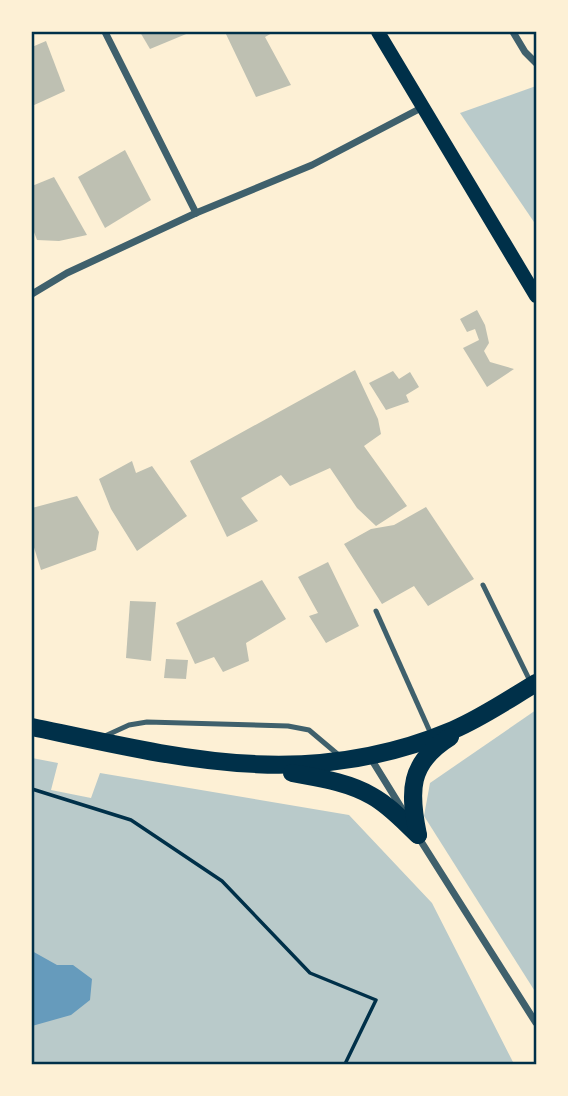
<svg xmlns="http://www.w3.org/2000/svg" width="568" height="1096" viewBox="0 0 568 1096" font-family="Cabin,sans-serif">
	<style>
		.green { fill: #b9caca }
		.water { fill: #669bbc }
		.building { fill: #bec0b2 }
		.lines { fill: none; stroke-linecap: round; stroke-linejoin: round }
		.path { stroke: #003049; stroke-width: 3.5 }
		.service { stroke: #3f606c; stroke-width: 5 }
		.minor { stroke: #3f606c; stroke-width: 7 }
		.secondary { stroke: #003049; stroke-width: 14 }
		.primary { stroke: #003049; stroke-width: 18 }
		.neatline { fill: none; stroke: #003049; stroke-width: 2.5 }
	</style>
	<rect width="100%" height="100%" fill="#fdf0d5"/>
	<g class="green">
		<path d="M536 86V225L460 113Z"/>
		<path d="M536 710V993L424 816 430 783Z"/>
		<path d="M32 758 58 763 51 790 91 798 100 773 349 815 432 903 514 1064H32Z"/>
	</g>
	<path class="water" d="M32 951 57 965H73L92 979 90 1000 71 1015 32 1026Z"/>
	<g class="building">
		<path d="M140 32H191L150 49Z"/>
		<path d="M225 32H274L265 37 291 85 256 97Z"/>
		<path d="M46 41 65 91 32 106V47Z"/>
		<path d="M125 150 151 200 105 228 78 177Z"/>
		<path d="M54 177 87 235 59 241 37 240 32 227V186Z"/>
		<path d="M477 310 485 325 489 343 484 351 490 362 514 369 487 387 463 348 479 340 475 329 467 332 460 319Z"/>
		<path d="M355 370 378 419 381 434 364 446 407 506 376 526 357 508 330 468 290 486 281 475 241 498 258 521 227 537 190 461Z"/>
		<path d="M393 371 399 379 410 372 419 387 406 395 409 402 386 410 369 383Z"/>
		<path d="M132 461 136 473 152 466 187 516 137 551 111 509 99 479Z"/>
		<path d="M77 496 99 532 96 550 41 570 32 541V508Z"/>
		<path d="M426 507 474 579 428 606 414 586 382 604 344 544 371 529 394 525Z"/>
		<path d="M328 562 359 626 326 643 309 616 318 613 298 577Z"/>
		<path d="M262 580 286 619 246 643 249 661 223 672 214 657 195 664 176 623Z"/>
		<path d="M130 601 156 602 151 661 126 658Z"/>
		<path d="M166 659 188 660 186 679 164 678Z"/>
	</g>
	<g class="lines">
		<path class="path" d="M32 789 131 820 222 881 310 973 376 1000 345 1064"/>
		<g class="service">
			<path d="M483 585 531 683"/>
			<path d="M376 611 431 734"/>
			<path d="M105 736 129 725 147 722 288 726 309 730 341 757"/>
		</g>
		<g class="minor">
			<path d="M105 32 196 213"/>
			<path d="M513 32 525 52 536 63"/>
			<path d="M32 294 67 273 196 213 312 165 423 107"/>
			<path d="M370 757 404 812"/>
			<path d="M417 835 536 1023"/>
		</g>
		<path class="secondary" d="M378 32 536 296"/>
		<g class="primary">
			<path d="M32 727C179 758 307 792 453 730 483 717 509 699 536 683"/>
			<path d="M292 773C319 778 348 782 372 796 390 806 404 822 418 835"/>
			<path d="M418 835C409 792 408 763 450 737"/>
		</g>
	</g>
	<rect width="568" height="1096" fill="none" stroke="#fdf0d5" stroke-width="66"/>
	<rect x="33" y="33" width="502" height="1030" class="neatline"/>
</svg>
